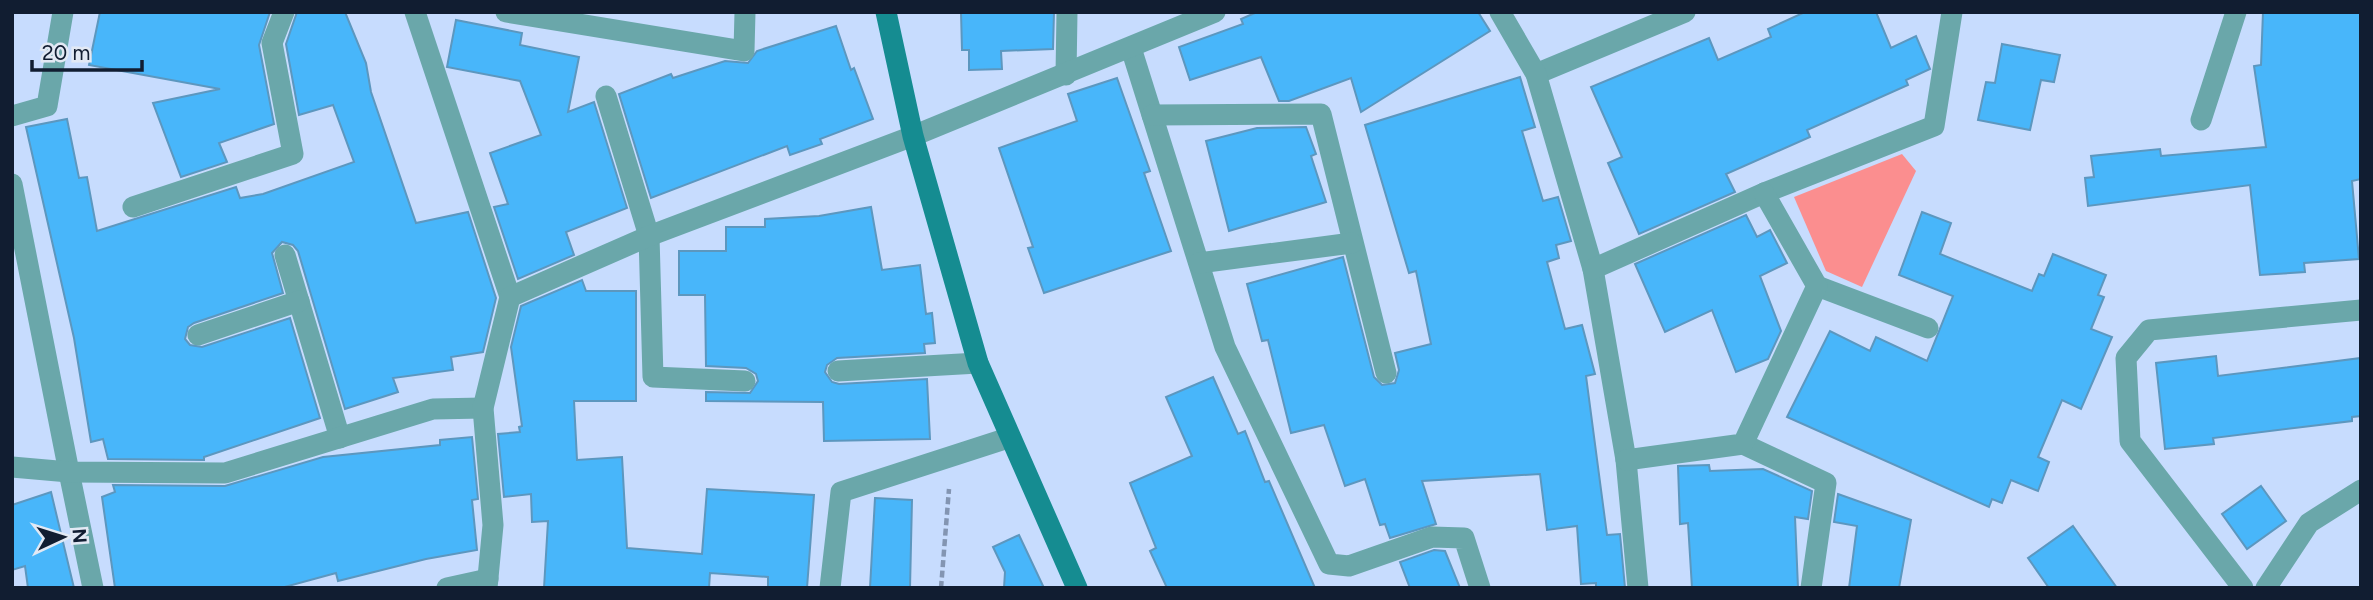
<svg xmlns="http://www.w3.org/2000/svg" width="2373" height="600" viewBox="0 0 2373 600" font-family="Figtree,sans-serif">
	<style>
		.green { fill: #fb8e8f }
		.building { fill: #48b6fa; stroke: #5c97bf; stroke-width: 2 }
		.lines { fill: none; stroke-linecap: round; stroke-linejoin: round }
		.path { stroke: #8395b2; stroke-width: 4.5; stroke-dasharray: 7 3.5; stroke-linecap: butt }
		.lane { stroke: #6aa7aa; stroke-width: 21 }
		.street { stroke: #6aa7aa; stroke-width: 21 }
		.secondary { stroke: #158c91; stroke-width: 21 }
	</style>
	<rect width="100%" height="100%" fill="#c7dcfe"/>
	<path class="green" d="M1902 154 1916 171 1862 287 1826 271 1794 197Z"/>
	<g class="building">
		<path d="M100 12H270L259 45 274 124 219 143 227 162 181 177 153 103 220 89 89 65Z"/>
		<path d="M297 12H345L366 63 371 92 416 223 468 212 496 298 483 352 451 357 453 370 393 378 398 392 345 409 298 251 293 245 282 242 272 253 283 293 194 323 188 327 185 339 190 345 202 347 290 318 320 418 204 457V460L108 459 103 439 91 442 74 338 26 127 67 119 79 178 87 177 97 231 236 187 240 198 263 194 354 162 333 105 299 115 286 44Z"/>
		<path d="M961 12H1054L1053 49 1001 51 1002 69 969 70V50H962Z"/>
		<path d="M1257 12H1478L1490 31 1361 112 1351 78 1289 101H1279L1261 57 1190 80 1179 47 1243 24 1241 19Z"/>
		<path d="M1805 12H1876L1891 48 1916 36 1930 69 1906 80 1908 85 1807 130 1810 137 1726 174 1735 192 1639 234 1608 163 1622 157 1591 87 1709 38 1718 60 1771 37 1768 29Z"/>
		<path d="M2263 12H2361V179L2352 181 2359 259 2304 263 2305 272 2260 275 2250 185 2088 206 2085 178 2094 177 2091 156 2160 149 2161 156 2266 147 2254 66 2261 65Z"/>
		<path d="M456 20 522 33 520 45 579 57 568 112 594 102 627 208 566 232 574 255 518 279 494 207 508 204 490 153 541 135 520 81 447 67Z"/>
		<path d="M836 26 851 70 854 68 873 119 820 139 822 144 790 155 787 146 651 198 619 94 671 74 673 78 725 61 748 63 757 51Z"/>
		<path d="M2002 44 2060 55 2054 82 2041 80 2030 130 1978 120 1986 82 1995 83Z"/>
		<path d="M1520 77 1535 127 1522 131 1543 201 1558 197 1571 241 1556 245 1559 258 1547 262 1565 329 1582 325 1595 374 1586 376 1607 535 1620 534 1625 588H1596V583L1581 584 1577 526 1547 530 1540 474 1422 481 1436 524 1390 538 1385 524 1380 525 1365 479 1345 486 1324 425 1291 433 1268 340 1262 341 1247 284 1343 257 1374 377 1382 385 1395 383 1399 370 1395 353 1431 344 1416 271 1409 273 1365 125Z"/>
		<path d="M1117 78 1150 171 1144 173 1171 251 1044 293 1028 248 1033 247 999 148 1077 121 1068 94Z"/>
		<path d="M1306 127 1316 154 1311 156 1326 202 1229 231 1206 141 1257 128Z"/>
		<path d="M871 207 882 270 920 265 926 314 932 313 935 343 924 344 925 353 837 358 827 365 825 372 832 382 839 384 927 379 930 439 824 441 823 402 706 401V392L750 393 758 381 756 374 746 368 706 366 705 295H679V251H726V227H765V219L819 216Z"/>
		<path d="M1922 212 1951 223 1940 254 2032 291 2039 274 2044 276 2053 254 2106 275 2098 295 2104 297 2091 329 2112 337 2081 409 2062 400 2038 457 2049 462 2038 491 2011 480 2002 503 1992 499 1989 507 1787 417 1830 331 1870 351 1876 337 1927 361 1953 296 1899 275Z"/>
		<path d="M1746 215 1757 237 1770 230 1787 263 1760 276 1781 331 1768 359 1736 372 1712 310 1665 332 1635 264Z"/>
		<path d="M582 280 586 291H636V401H574L577 460 622 457 627 548 702 554 707 489 814 495 807 588H768V577L710 573 709 588H544L548 521 532 522 531 494 504 497 498 434 520 432 519 427 522 426 511 347 521 306Z"/>
		<path d="M2216 356 2218 376 2361 358V416L2352 417V421L2213 438 2214 444 2165 449 2156 363Z"/>
		<path d="M1213 377 1238 434 1245 431 1265 482 1269 481 1315 588H1167L1150 551 1156 548 1130 483 1192 456 1166 397Z"/>
		<path d="M472 437 478 499 472 500 477 550 426 559 338 581 336 573 281 588H115L102 497 115 492 113 485 225 486 323 457 440 445V440Z"/>
		<path d="M1709 465 1710 471 1763 469 1812 491 1808 519 1795 517 1798 588H1692L1688 523 1680 524 1678 466Z"/>
		<path d="M2261 486 2286 521 2247 549 2222 514Z"/>
		<path d="M51 492 74 588H28L25 566 12 570V505Z"/>
		<path d="M1838 494 1911 520 1899 588H1849L1857 526 1834 522Z"/>
		<path d="M875 498 912 500 910 588H870Z"/>
		<path d="M2073 526 2117 588H2049L2028 558Z"/>
		<path d="M1019 535 1044 588H1004L1005 572 993 547Z"/>
		<path d="M1434 550 1445 551 1460 588H1410L1400 562Z"/>
	</g>
	<g class="lines">
		<path class="path" d="M941 588 949 489"/>
		<g class="lane">
			<path d="M415 12 510 297"/>
			<path d="M1536 74 1685 12"/>
			<path d="M606 96 649 236 653 377 745 381"/>
			<path d="M133 207 293 154 272 43 284 12"/>
			<path d="M285 255 340 438"/>
			<path d="M1817 286 1928 328"/>
			<path d="M198 335 299 301"/>
			<path d="M838 371 978 363"/>
			<path d="M69 472 93 588"/>
		</g>
		<g class="street">
			<path d="M506 12 744 51 745 12"/>
			<path d="M1500 12 1536 74 1593 269 1626 460 1638 588"/>
			<path d="M1131 48 1225 347 1329 564 1349 566 1432 537 1464 538 1480 588"/>
			<path d="M1066 75 1067 12"/>
			<path d="M1152 115 1321 114 1386 373"/>
			<path d="M12 116 47 106 63 12"/>
			<path d="M2201 120 2236 12"/>
			<path d="M12 184 69 472"/>
			<path d="M1199 263 1352 243"/>
			<path d="M1593 269 1764 193 1934 126 1952 12"/>
			<path d="M1743 444 1826 483 1811 588"/>
			<path d="M1626 460 1743 444 1817 286 1764 193"/>
			<path d="M12 467 69 472 225 473 433 409 483 408"/>
			<path d="M447 588 488 579"/>
			<path d="M487 588 493 525 483 408 510 297 649 236 913 136 1215 12"/>
			<path d="M830 588 841 492 1008 438"/>
			<path d="M2243 588 2130 441 2126 358 2149 330 2361 310"/>
			<path d="M2266 588 2309 523 2361 490"/>
		</g>
		<path class="secondary" d="M886 12 913 136 978 363 1077 588"/>
	</g>
	<rect width="2373" height="600" fill="none" stroke="#111d31" stroke-width="28"/>
	<g transform="translate(63 537) rotate(86)" stroke="#e2e9f4" stroke-width="5" paint-order="stroke">
	<path d="M0-5L12 26L0 18L-12 26Z" fill="#111d31"/>
	<text y="-10" font-size="19" font-weight="bold" text-anchor="middle" fill="#111d31">N</text>
	</g>
	<path d="M32 60v10h110v-10" fill="none" stroke="#111d31" stroke-width="3.5"/>
	<text x="42" y="60" font-size="21" fill="#111d31" stroke="#e2e9f4" stroke-width="5" paint-order="stroke">20 m</text>
</svg>
